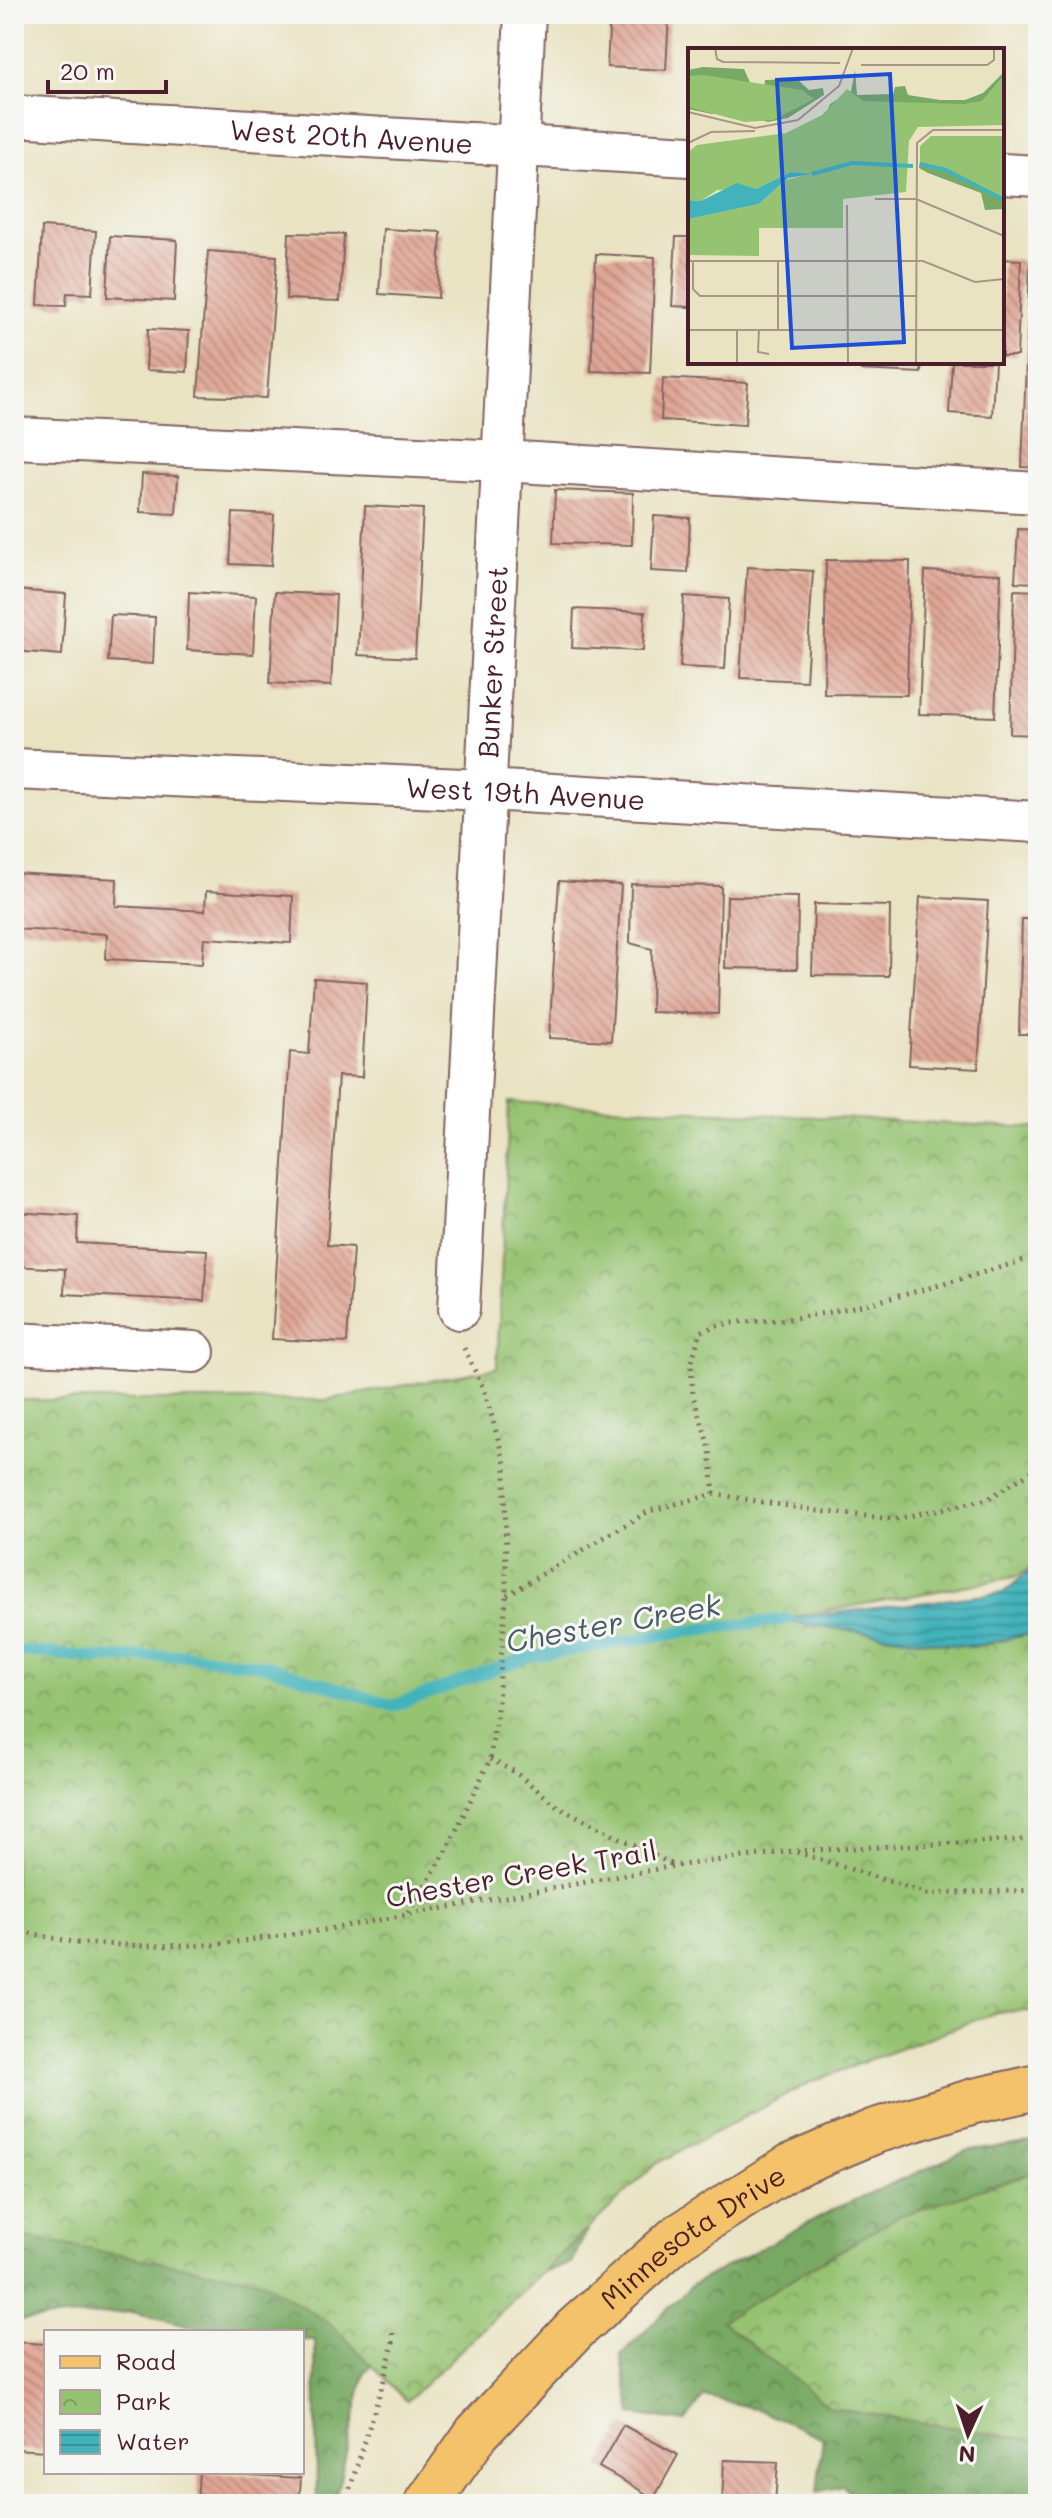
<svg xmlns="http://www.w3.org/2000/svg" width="1052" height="2518" viewBox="0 0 1052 2518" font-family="Mali,sans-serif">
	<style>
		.forest { fill: url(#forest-crowns); stroke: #616448; stroke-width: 2 }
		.park { fill: url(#park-crowns); stroke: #70714e; stroke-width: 2 }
		.water { fill: url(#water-rules); stroke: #466873; stroke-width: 2 }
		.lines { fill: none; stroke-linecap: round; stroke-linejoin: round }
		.stream { stroke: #42b2bb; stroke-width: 12 }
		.building { fill: url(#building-back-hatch) }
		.street-casing { stroke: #826460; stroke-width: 44 }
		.primary-casing { stroke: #826460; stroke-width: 48 }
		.path { stroke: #826460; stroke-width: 5; stroke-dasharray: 2 6; stroke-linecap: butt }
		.street { stroke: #fff; stroke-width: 40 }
		.primary { stroke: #f3c26a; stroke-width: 44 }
		.labels { text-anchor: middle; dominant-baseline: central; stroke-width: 6; stroke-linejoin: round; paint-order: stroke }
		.street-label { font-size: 28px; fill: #4a1f2b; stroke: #f6f6f2 }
		.water-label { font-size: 30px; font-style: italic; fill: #475a65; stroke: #f6f6f2 }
		.inset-river { fill: none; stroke: #42b2bb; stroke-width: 4 }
		.inset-road { fill: none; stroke: #a99586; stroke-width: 2 }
		.view { fill: #1d4ed8; fill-opacity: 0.15; stroke: #1d4ed8; stroke-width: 4 }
		.inset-edge { fill: none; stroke: #4a1f2b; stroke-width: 4 }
	</style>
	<defs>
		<pattern id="forest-crowns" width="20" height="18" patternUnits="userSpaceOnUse" patternTransform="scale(2)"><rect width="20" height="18" fill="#78a964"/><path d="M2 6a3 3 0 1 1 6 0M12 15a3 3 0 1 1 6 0" fill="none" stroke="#648953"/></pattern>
		<pattern id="park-crowns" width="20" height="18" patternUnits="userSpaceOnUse" patternTransform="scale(2)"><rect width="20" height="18" fill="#96c372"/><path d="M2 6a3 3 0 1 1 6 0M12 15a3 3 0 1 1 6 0" fill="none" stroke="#7c9e5e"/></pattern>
		<pattern id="water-rules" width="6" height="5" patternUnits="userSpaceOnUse" patternTransform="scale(2)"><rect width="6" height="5" fill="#42b2bb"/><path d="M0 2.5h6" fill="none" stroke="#399098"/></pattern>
		<pattern id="building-back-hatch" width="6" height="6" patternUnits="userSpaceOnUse" patternTransform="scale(2)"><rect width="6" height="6" fill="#dfa695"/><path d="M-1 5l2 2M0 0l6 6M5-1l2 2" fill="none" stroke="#b7877a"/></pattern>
	</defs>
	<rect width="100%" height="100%" fill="#f6f6f2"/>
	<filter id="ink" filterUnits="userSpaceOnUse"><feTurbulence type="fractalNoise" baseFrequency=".0125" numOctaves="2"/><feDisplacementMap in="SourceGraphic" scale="16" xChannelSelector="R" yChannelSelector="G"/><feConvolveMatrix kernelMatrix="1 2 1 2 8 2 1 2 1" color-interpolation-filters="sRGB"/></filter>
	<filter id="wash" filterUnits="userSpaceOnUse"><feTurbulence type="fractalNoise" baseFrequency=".006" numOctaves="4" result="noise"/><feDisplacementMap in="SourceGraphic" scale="32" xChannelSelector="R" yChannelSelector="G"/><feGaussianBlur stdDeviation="1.8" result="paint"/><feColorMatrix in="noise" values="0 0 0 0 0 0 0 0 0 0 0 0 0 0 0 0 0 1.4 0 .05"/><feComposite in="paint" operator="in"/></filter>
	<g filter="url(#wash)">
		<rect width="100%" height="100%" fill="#e9e3c2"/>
		<g class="forest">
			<path d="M14 1998 614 2175 571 2264 430 2302 365 2373 334 2504H317L315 2340H302V2332H219L132 2312 14 2321Z"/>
			<path d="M1038 2141V2504H861L843 2486 817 2492 823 2438 757 2409 704 2396 685 2422 632 2414 621 2355 692 2285 834 2209 969 2150Z"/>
		</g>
		<g class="park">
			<path d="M509 1102 1038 1128V1561L1019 1576 777 1620 972 1647 1038 1632V2011L997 2012 811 2082 657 2163 407 2401 332 2325 260 2280 14 2236V1400H326L497 1368Z"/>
			<path d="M1038 2171V2441L831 2408 721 2321 899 2216Z"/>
		</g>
		<path class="water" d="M1038 1564V1632L972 1647 774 1620 1003 1593Z"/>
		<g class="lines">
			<path class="stream" d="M14 1650 97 1658 187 1655 267 1666 393 1706 529 1657 688 1631 788 1619"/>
		</g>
		<g id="blocks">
			<g class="building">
				<path d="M610 14H669L666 70 607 67Z"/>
				<path d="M42 227 96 231 92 294 67 293 66 306 38 305Z"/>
				<path d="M383 229 441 232 438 298 379 294Z"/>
				<path d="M289 233 344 234 340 301 286 299Z"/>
				<path d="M110 236 177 240 174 301 107 297Z"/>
				<path d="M676 237H690V307L672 306Z"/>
				<path d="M208 251 277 256 267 398 198 396Z"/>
				<path d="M596 254 655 257 650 373 591 371Z"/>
				<path d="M1002 259 1021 260 1017 356H1002Z"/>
				<path d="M1030 262H1038V468L1022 467Z"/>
				<path d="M148 329 189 331 187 372 146 370Z"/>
				<path d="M861 362H921V373L861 370Z"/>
				<path d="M952 362H995L992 416 949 413Z"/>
				<path d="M663 378 748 383 745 425 661 420Z"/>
				<path d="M142 474 178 476 176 514 140 512Z"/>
				<path d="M555 490 633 493 632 545 553 543Z"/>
				<path d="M365 506 423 509 415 658 358 655Z"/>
				<path d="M233 513 274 515 271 566 230 564Z"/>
				<path d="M654 516 690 518 688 573 651 571Z"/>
				<path d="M1018 529 1038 530V583L1015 582Z"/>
				<path d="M826 560 910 561 907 695 824 694Z"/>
				<path d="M747 567 813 571 806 681 740 678Z"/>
				<path d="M925 571 1001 574 995 717 919 714Z"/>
				<path d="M14 590 66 594 62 655 14 651Z"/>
				<path d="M1014 590 1038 591V735L1010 734Z"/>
				<path d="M189 592 256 596 253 654 187 650Z"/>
				<path d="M275 592 336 595 331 686 270 683Z"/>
				<path d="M684 596 729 599 725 669 680 667Z"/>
				<path d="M574 609 645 612 643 651 572 648Z"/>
				<path d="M111 615 155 617 153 664 108 661Z"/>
				<path d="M14 873 117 879 116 906 205 911 206 891 293 896 291 943 204 938 202 964 106 959 107 934 14 929Z"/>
				<path d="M559 881 621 885 611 1041 549 1038Z"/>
				<path d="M631 884 721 886 718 1014 651 1012 652 949 630 943Z"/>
				<path d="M727 896 798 897 797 969 725 968Z"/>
				<path d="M920 897 988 901 978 1069 909 1065Z"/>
				<path d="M814 904 890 906 889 976 812 975Z"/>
				<path d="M1022 919H1038V1034H1019Z"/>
				<path d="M314 978 367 982 362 1077 338 1076 327 1245 353 1247 347 1343 272 1339 290 1052 309 1054Z"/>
				<path d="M14 1006 21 1007 16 1086H14Z"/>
				<path d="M14 1212 78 1216 77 1243 207 1250 204 1301 64 1294 65 1269 14 1266Z"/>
				<path d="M14 2342 46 2344V2451L14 2449Z"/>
				<path d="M623 2425 678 2455 654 2498 599 2467Z"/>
				<path d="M724 2460 778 2462 775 2504H722Z"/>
				<path d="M199 2472 301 2478 299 2504H197Z"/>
			</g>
		</g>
	</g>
	<g filter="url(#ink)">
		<use href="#blocks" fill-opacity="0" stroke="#826460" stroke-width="2"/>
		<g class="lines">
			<g class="street-casing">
				<g id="street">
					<path id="s1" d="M14 116 690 156"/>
					<path d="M1002 174 1038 176"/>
					<path d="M14 438 502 461 1038 493"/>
					<path id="s2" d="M14 769 485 790 1038 822"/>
					<path id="s3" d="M459 1309 525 14"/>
					<path d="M14 1343 194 1352"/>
				</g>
			</g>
			<g class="primary-casing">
				<g id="primary">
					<path id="s4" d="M427 2504 477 2433 575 2329 678 2237 791 2166 875 2131 974 2101 1038 2087"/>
				</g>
			</g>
			<g class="path">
				<path d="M714 1494 710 1449 693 1396 691 1365 700 1332C733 1317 760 1324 795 1318 878 1305 958 1280 1038 1256"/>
				<path d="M507 1595 649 1511 714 1494 818 1511 895 1519 988 1499 1038 1467"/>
				<path d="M490 1759 515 1772 557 1806 673 1865"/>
				<path d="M797 1852 928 1894 1038 1890"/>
				<path d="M408 1913 447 1850 490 1759 498 1703 506 1596 505 1464 485 1392 464 1348"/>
				<path d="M14 1930 78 1943 148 1946 212 1945 324 1930 674 1866 793 1851 1038 1839"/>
				<path d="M345 2504 384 2380 393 2343V2327"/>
			</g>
			<use href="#street" class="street"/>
			<use href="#primary" class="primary"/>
		</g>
	</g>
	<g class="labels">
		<g class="street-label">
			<text stroke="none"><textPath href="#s1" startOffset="338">West 20th Avenue</textPath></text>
			<text stroke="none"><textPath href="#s3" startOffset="648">Bunker Street</textPath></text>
			<text stroke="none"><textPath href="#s2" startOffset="512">West 19th Avenue</textPath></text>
			<text transform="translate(521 1873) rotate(-10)">Chester Creek Trail</text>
			<text stroke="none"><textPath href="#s4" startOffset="380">Minnesota Drive</textPath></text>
		</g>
		<g class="water-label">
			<text transform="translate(613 1622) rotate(-10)">Chester Creek</text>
		</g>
	</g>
	<g transform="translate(688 48)">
		<rect width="316" height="316" fill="#e9e3c2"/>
		<path d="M15 19 56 21 65 41 76 43 77 32 109 31 121 42 135 40 136 47 100 70 80 74 41 63 24 66 0 61V22ZM167 22 169 47 205 46 207 39 217 38 220 47 252 52H277L295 45 316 24V76L138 66 142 56 163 43ZM232 113 261 117 316 146V161L297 162 293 145 240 125 231 120Z" fill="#78a964"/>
		<path d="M15 27 114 42 126 51 85 72 57 74 0 59V28ZM316 27V77L230 79 221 93 218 144 155 151V180H71V208L0 207V171L71 156 98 132 121 126 103 124 68 141 29 142 13 153 0 152V104L9 97 98 85 134 67 159 41 175 53 275 56 294 53ZM243 88H316V152L259 122 232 116V98Z" fill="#96c372"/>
		<path d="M103 124 124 126 100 130 71 156 0 171V152L13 153 49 135 68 141Z" fill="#42b2bb"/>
		<path class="inset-river" d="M232 116 258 122 316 152M124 126 164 115 225 118"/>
		<path class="inset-road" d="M27 0 29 11 35 14 152 15M173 17H299L306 12V0M0 64 67 80 110 72 151 38 165 0M0 95 23 84 67 83M187 151H228L316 188M159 157 160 316M90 212V281M0 213H235L287 234 316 231M5 213V241L12 248H228M71 281 70 304 81 306M0 282H316M49 282V316M228 316 229 95 245 82H316"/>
		<path class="view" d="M202 26 216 294 104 300 89 32Z"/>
		<rect width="316" height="316" class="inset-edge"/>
	</g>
	<rect width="1052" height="2518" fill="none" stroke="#f6f6f2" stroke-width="48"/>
	<rect x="44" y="2330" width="260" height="144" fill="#f6f6f2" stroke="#b1a0a2" stroke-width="2"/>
	<rect x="60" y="2356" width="40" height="12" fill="#f3c26a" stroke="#b1a0a2" stroke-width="2"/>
	<text x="116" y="2370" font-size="24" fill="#4a1f2b">Road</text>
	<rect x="60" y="2390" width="40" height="24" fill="url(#park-crowns)" stroke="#b1a0a2" stroke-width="2"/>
	<text x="116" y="2410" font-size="24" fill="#4a1f2b">Park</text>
	<rect x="60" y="2430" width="40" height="24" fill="url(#water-rules)" stroke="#b1a0a2" stroke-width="2"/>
	<text x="116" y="2450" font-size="24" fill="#4a1f2b">Water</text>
	<g transform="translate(968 2434) rotate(183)" stroke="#f6f6f2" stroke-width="6" paint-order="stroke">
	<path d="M0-6L14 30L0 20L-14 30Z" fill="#4a1f2b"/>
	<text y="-12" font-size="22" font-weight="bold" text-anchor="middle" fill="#4a1f2b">N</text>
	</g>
	<path d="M48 80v12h118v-12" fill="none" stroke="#4a1f2b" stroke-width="4"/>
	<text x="60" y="80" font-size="24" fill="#4a1f2b" stroke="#f6f6f2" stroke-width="6" paint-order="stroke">20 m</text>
</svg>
